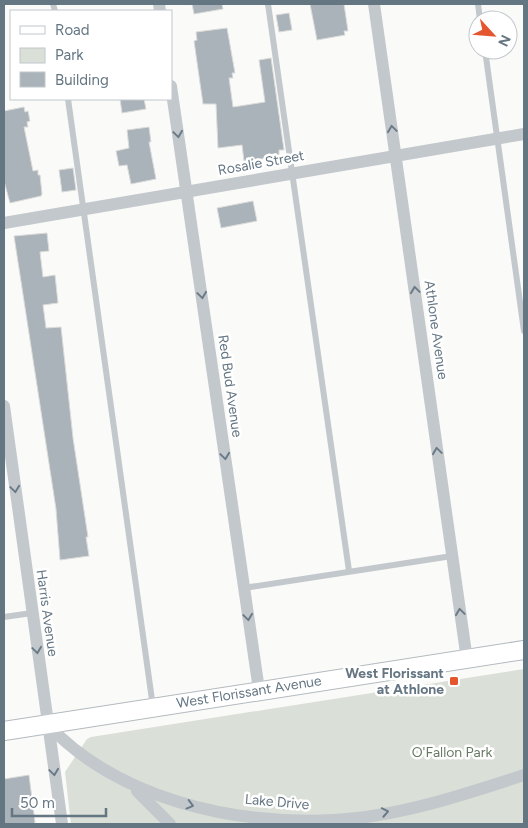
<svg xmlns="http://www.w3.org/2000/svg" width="528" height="828" viewBox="0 0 528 828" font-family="Figtree,sans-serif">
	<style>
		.green { fill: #dadfd7 }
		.building { fill: #aab3b9; stroke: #dcdcda }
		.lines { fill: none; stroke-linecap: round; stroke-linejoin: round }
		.secondary-casing { stroke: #b3babf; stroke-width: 20 }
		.service { stroke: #c3c8cc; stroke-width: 6 }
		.minor { stroke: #c3c8cc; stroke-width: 12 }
		.secondary { stroke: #fff; stroke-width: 18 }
		.oneway { stroke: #6a7a87 }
		.poi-dot { fill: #e4572e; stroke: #fff; stroke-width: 2 }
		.labels { text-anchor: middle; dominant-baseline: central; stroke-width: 5; stroke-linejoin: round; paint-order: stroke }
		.street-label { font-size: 14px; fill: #657683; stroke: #fff }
		.poi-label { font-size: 14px; font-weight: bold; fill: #657683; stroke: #fff; text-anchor: end }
		.park-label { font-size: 14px; fill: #687a64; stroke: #fff }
	</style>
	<rect width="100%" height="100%" fill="#fafaf8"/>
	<path class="green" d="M524 669V824H71L65 772 87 739 91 737Z"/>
	<g class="building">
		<path d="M192 4H222L223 9 194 14Z"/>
		<path d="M310 4H344L348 31H344L345 35 317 40Z"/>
		<path d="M289 13 292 30 279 32 276 15Z"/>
		<path d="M227 28 235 73H232L233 78H229L233 107 265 102 259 60 271 58 284 150H279V157L244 161 242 145 218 148 216 104H203L194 41 197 40 196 32Z"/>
		<path d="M120 99H144L146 109 122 113Z"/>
		<path d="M24 107 25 112 28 111 30 121 27 122 28 127H24L33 171 38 170V175H40L42 194 41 196 10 203 4 181V111Z"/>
		<path d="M149 127 151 142H149L156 179 131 184 127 165 119 166 116 151 129 148 127 130Z"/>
		<path d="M73 168 76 190 62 192 59 170Z"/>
		<path d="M253 201 257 221 221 228 217 208Z"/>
		<path d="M47 233 49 251 40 252 43 277 55 275 58 303 43 305 46 328 61 327 73 438 88 537H86L89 556 60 560 56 509 14 236Z"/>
		<path d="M29 775 35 822 34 824H4V779Z"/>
	</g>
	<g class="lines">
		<g class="secondary-casing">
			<path id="secondary" d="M4 731 524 650"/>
		</g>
		<g class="service">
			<path d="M53 4 55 11"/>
			<path d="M268 4 349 571"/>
			<path d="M478 4 480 20"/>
			<path d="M485 50 524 331"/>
			<path d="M68 99 153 707"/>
			<path d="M244 588 452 556"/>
			<path d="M4 617 32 613"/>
		</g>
		<g class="minor">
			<path d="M159 4 160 11"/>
			<path d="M374 4 467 660"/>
			<path d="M171 86 259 690"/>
			<path d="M4 223 524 134"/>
			<path d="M4 406 62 824"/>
			<path d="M47 724C118 799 232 825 333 820 397 817 463 795 524 775"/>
			<path d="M137 791 170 824"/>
		</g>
		<use href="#secondary" class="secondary"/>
	</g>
	<defs><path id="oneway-chevron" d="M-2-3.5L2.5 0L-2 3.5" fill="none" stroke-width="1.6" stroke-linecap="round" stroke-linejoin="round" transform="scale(1.25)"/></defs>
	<g class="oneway">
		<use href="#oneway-chevron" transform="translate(392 129) rotate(-98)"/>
		<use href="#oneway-chevron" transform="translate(178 134) rotate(82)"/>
		<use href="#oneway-chevron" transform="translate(415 290) rotate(-98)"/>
		<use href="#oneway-chevron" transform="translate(202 295) rotate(82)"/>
		<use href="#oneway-chevron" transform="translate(437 451) rotate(-98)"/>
		<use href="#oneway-chevron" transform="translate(225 456) rotate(82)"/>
		<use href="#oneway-chevron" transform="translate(15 489) rotate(82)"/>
		<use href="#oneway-chevron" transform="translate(460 612) rotate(-98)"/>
		<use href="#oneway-chevron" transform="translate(248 617) rotate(82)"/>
		<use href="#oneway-chevron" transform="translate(37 650) rotate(82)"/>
		<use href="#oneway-chevron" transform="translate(54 772) rotate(82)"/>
		<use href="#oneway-chevron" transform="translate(190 805) rotate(15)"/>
		<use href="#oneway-chevron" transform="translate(385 812) rotate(-11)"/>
	</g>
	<rect class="poi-dot" x="449" y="676" width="10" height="10" rx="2.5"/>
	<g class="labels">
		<g class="street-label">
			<text transform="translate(261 163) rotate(-10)">Rosalie Street</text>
			<text transform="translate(436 330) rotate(82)">Athlone Avenue</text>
			<text transform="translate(230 386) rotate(82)">Red Bud Avenue</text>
			<text transform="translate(47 613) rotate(82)">Harris Avenue</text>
			<text transform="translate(249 692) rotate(-9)">West Florissant Avenue</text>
			<text transform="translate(277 802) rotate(5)">Lake Drive</text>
		</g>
		<g class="poi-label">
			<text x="444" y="673">West Florissant<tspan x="444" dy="16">at Athlone</tspan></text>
		</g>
		<g class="park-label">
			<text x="452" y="752">O'Fallon Park</text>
		</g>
	</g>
	<rect width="528" height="828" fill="none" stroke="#657683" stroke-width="10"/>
	<rect x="10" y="10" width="162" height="90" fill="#ffffff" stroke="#c1c8cd"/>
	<rect x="20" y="26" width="25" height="8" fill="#ffffff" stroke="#c1c8cd"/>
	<text x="55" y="35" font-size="15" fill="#657683">Road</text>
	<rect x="20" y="48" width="25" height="15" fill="#dadfd7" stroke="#c1c8cd"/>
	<text x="55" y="60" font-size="15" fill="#657683">Park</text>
	<rect x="20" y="72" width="25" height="15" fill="#aab3b9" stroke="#c1c8cd"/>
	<text x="55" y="85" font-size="15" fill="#657683">Building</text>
	<g transform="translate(493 35) rotate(116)"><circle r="24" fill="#ffffff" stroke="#c1c8cd"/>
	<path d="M0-4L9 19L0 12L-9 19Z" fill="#e4572e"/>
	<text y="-8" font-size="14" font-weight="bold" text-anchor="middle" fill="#657683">N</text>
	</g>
	<path d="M12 808v8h94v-8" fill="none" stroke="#657683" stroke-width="2.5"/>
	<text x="20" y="808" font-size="15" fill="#657683" stroke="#ffffff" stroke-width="4" paint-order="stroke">50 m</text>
</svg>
